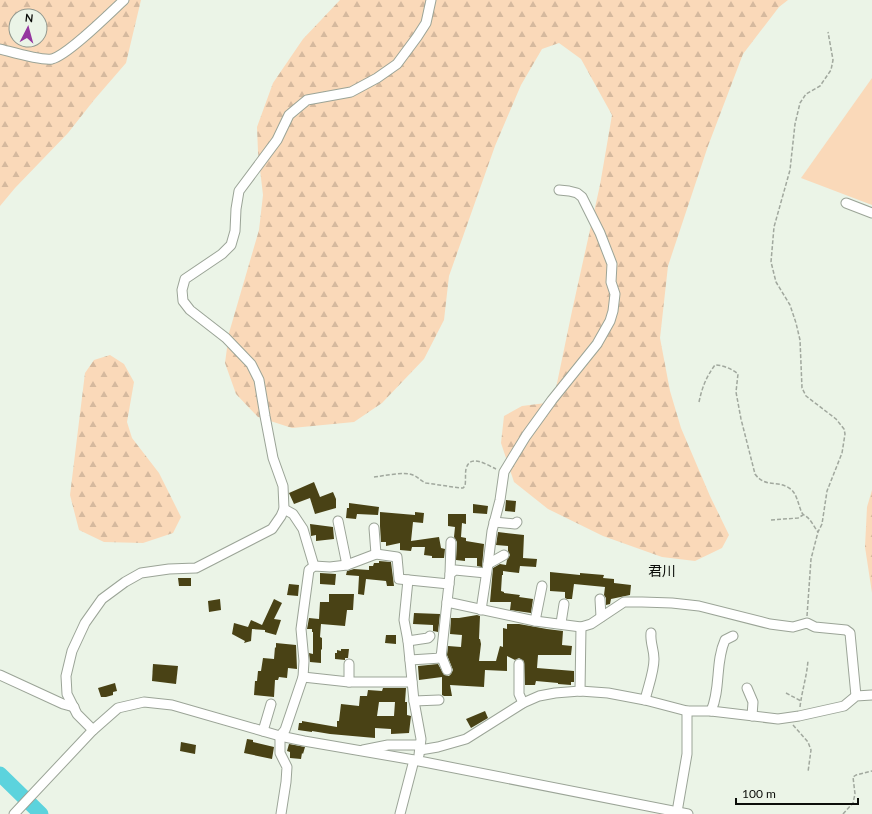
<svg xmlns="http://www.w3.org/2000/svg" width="872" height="814" viewBox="0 0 872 814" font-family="Lato,'Noto Sans JP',sans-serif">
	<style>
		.grass { fill: #fad9b9 }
		.forest { fill: url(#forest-firs); fill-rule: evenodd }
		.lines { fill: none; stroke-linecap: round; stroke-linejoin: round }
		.river { stroke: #5cd3dd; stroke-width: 15 }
		.building { fill: #494215; fill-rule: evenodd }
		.minor-casing { stroke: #9ba497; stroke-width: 11 }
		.path { stroke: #a1a89e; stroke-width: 1.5; stroke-dasharray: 4 2; stroke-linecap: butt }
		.minor { stroke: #fff; stroke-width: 9 }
		.labels { text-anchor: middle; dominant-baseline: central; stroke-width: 4; stroke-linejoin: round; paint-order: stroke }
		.quarter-label { font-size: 14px; fill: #0b0d09; stroke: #ebf4e7 }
	</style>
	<defs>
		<pattern id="forest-firs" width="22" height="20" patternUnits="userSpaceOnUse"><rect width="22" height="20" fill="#fad9b9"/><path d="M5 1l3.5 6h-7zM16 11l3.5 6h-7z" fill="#d5b99e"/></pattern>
	</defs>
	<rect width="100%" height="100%" fill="#ebf4e7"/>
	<path class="grass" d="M872 78V205L801 178Z"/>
	<g class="forest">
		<path d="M0 0H141L126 63 94 100 68 133 15 188 0 206ZM16 16H40V40H16Z"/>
		<path d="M340 0H788L779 7 743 54 708 146 668 266 660 338 670 391 681 428 710 496 729 535 722 548 695 561 662 557 603 536 548 509 514 482 501 443 504 416 522 406 554 402 556 388 572 311 600 185 612 115 581 59 559 43 542 49 521 85 495 146 449 276 444 320 424 359 382 403 354 422 292 428 258 417 236 394 225 363 229 333 259 230 263 195 258 152 257 127 273 83 303 39Z"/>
		<path d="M110 355 124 364 134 382 127 422 132 438 159 473 181 517 173 533 143 543 104 542 79 530 70 495 85 373 94 360Z"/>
		<path d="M872 490V593L865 547 867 507Z"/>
	</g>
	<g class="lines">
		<path class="river" d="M0 774 41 814"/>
	</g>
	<g class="building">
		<path d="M314 482 320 497 333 492 336 499V508L315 514 310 498 294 504 289 493Z"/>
		<path d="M506 500 516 501 515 512 505 511Z"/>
		<path d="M349 503 379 507 378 515 357 514 356 519 346 518 347 508H349Z"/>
		<path d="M473 504 488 506 487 514 473 513Z"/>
		<path d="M380 512 415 515V512L424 513 423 523 413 522 411 541 439 537 441 548 445 549 444 558H432V556L424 555 425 547H412L411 551 400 550V543L386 546V542H381L380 526Z"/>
		<path d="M448 514H466V524L462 523 461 537 466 538V541L484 544 482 567 477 566V558H465V561L456 560 457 542 454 537 455 527 448 526Z"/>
		<path d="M310 524 333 527 334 539 316 541V535L311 536Z"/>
		<path d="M498 532 524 535 523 558 537 559 536 567 520 566 519 573 503 571V575H502L501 591 504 592V593L520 595 519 597 533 599 531 613 510 610 511 602H490L493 568 500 564 506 565 507 560 510 555 508 551V546L496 545Z"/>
		<path d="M379 561 391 562 394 586H387L386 581 366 579 364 595 358 594 359 576 346 575 347 571 354 569 369 570V566H373L374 563H379Z"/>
		<path d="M550 572 580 575V573L604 575 603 578 614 579V583L631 585 630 595 611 599 610 604 606 605V598L604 595 605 587 574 584 572 599H567L565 598V592L550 591Z"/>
		<path d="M320 573 336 574 335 585 320 584Z"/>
		<path d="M178 578H191V586H179Z"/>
		<path d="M289 584 299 585 298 596 287 595Z"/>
		<path d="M329 594H354L353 610H347L345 626 321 624 320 637 322 638V650L321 649V663L310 662 309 653 313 654V632H312V629H307L309 618 319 619 320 602H329Z"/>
		<path d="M220 599 221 610 209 612 208 601Z"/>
		<path d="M274 599 282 603 274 619 281 620 276 635 265 632V630L252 629 251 641 244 643 245 641 232 634 234 623 248 627 251 620 262 625Z"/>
		<path d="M414 613 440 614 438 632 433 631V625L413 624Z"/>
		<path d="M477 615 480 616 479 639H480L481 644 479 661H496L500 646 503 647V628L507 629V624H519L547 629 563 631 562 645 572 646 571 655H538L537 668 574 671V682H571V685L558 684V683L536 681 535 685H525L524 661 519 658 515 660 507 656V671L485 670 484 687 450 685 452 696H444L442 695V677L419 680 418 666 438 664 444 675 449 676 451 674 453 670 447 655 448 646 461 647 462 635 450 634 451 618H459Z"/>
		<path d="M386 635H396V644L385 643Z"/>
		<path d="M276 643 296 645 297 669 288 668 287 678 279 677 278 680H275L274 697 254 695 255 681H257L258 671H261L263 658 274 659 275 647 276 648Z"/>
		<path d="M341 649H349L348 658H345V660L335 659V653H337V650L341 651Z"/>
		<path d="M153 664 178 666 176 684 152 681Z"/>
		<path d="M115 683 117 691 113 692V695L106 697H101L98 688Z"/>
		<path d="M383 688H406L405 702H407V715L411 716 409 733 391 734V729L375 728V738L330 734 312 731V732L298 730 299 723H302V721L337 727V721H339L341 704 359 706 360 696H367L368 690 382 691ZM379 702H395L394 716H377Z"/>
		<path d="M485 711 488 718 471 728 466 719Z"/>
		<path d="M247 739 253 740V742L274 747 272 759 244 753Z"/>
		<path d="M181 742 196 745 195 754 180 751Z"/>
		<path d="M289 744 305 747 303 754 302 753 301 759 290 758V752L287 751Z"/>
	</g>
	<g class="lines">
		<g class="minor-casing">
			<g id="minor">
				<path d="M0 49C12 52 41 61 52 59 68 55 110 13 124 0"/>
				<path d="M846 203 872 213"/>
				<path d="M284 509 293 514 303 529 314 566"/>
				<path d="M338 521 347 565"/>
				<path d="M494 522 515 524 517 522"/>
				<path d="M374 528 376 554"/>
				<path d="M488 564 504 555"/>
				<path d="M450 574 451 542"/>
				<path d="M408 580 404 620 408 641 414 701 421 739 419 755"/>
				<path d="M449 584 450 574 455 570 486 573"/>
				<path d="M600 599 601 617"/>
				<path d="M481 610 488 564 492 531 500 500 504 472 526 436 552 400 597 344 610 321 613 311 615 294 611 282 612 264 600 233 582 197 577 193 569 191 559 190"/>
				<path d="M535 621 542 586"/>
				<path d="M561 623 564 604"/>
				<path d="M408 641 428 638 430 636"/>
				<path d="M441 655 447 670"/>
				<path d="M410 660 441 658 447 602"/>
				<path d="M519 664V694L523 703"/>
				<path d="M0 675 63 704 74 707"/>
				<path d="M303 677 349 682H412"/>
				<path d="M349 682V664"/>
				<path d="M747 688 753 702 752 716"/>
				<path d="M580 691 581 627"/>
				<path d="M645 700C648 687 654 672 654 659 654 649 650 643 651 633"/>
				<path d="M414 701 439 700"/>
				<path d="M711 711C721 689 715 662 725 640L733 636"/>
				<path d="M93 730 77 714 67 694 66 676 72 651 85 623 102 599 125 582 141 573 169 569 196 568 272 529 281 516 284 509 283 486 273 458 265 416 259 380 251 364 226 338 190 310 183 301 182 290 185 279 222 254 231 245 235 231 236 209 239 191 277 140 289 115 307 100 351 92 377 78 397 64 417 37 426 23 431 0"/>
				<path d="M263 731 271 704"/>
				<path d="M363 750 388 745H420"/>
				<path d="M420 750 438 747 466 739 523 703 539 696 555 693 580 691 608 693 645 700 687 711H711L778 719 799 716 844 706 856 696 872 695"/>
				<path d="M677 812 687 754V711"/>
				<path d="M14 814 93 730 118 708 144 702 172 705 280 736 304 741 414 760 688 814"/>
				<path d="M281 814 286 782 287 767 280 753V736L285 730 303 677 304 661 301 629 309 570 314 566 330 567 347 565 376 554 397 557 399 579 449 584 447 602 535 621 581 627 591 624 624 602H642L672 603 699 606 770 624 793 627 807 623 815 627 846 630 850 633 856 696"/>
				<path d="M400 814 414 760"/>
			</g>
		</g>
		<g class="path">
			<path d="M699 402C702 388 706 377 715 365 723 365 732 369 738 374L736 392 741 419 755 474C765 488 777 480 789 488 797 492 798 505 802 513 804 516 807 516 809 519 812 522 815 528 818 532"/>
			<path d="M374 477C383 476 405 471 413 475 418 477 421 481 426 483L460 488H463L465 486C466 480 465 474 466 469 470 453 487 465 496 469"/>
			<path d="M771 520 798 518 803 515"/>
			<path d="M807 616 811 559 818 532 822 524 827 491 842 453 845 434 844 429 836 419 806 396 802 388 800 340 796 323 790 305 776 282 771 262 774 227 790 170 795 124 800 103 806 94 820 86 831 70 833 60 828 32"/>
			<path d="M786 693 801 701"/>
			<path d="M800 707C802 690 807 676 808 660"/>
			<path d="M793 725 808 742 811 750 808 772"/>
			<path d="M843 814 853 803 855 794 853 777 856 775 872 771"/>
		</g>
		<use href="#minor" class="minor"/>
	</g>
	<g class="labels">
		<g class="quarter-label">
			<text x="662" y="570">君川</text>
		</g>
	</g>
	<g transform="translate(28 28) rotate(6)"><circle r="19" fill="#ebf4e7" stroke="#91988e"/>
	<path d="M0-3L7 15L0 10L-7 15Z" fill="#95369f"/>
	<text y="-6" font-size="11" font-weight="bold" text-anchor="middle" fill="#0b0d09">N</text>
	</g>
	<path d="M736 798v6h122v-6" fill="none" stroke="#0b0d09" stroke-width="2"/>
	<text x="742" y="798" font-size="12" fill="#0b0d09" stroke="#ebf4e7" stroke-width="3" paint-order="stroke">100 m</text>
</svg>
